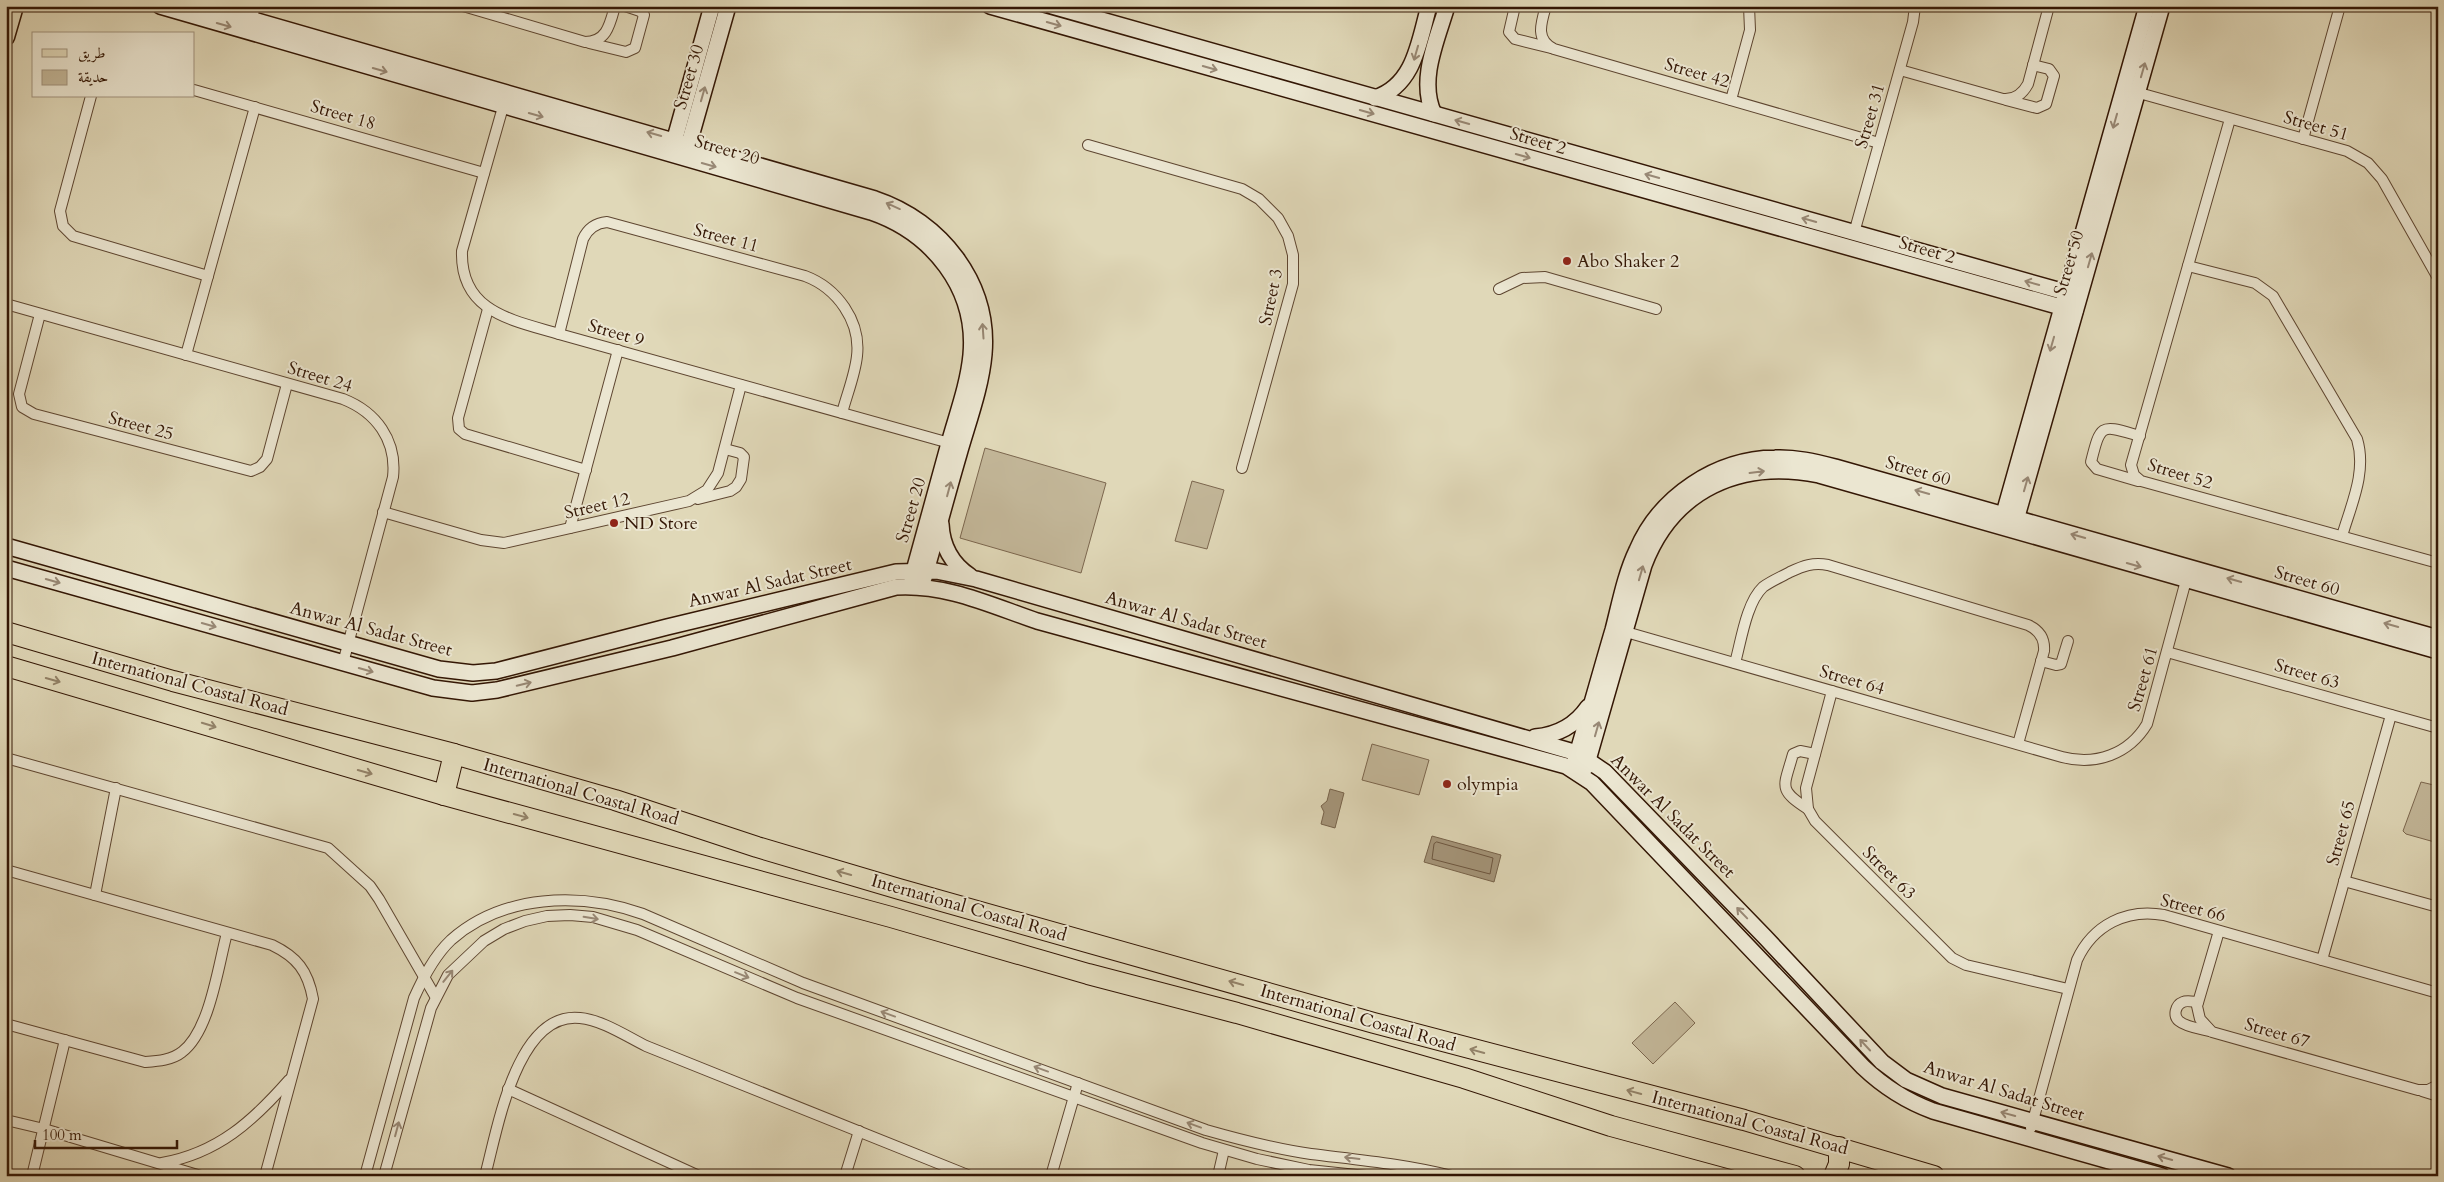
<svg xmlns="http://www.w3.org/2000/svg" width="2444" height="1182" viewBox="0 0 2444 1182" font-family="Cardo,Amiri,serif">
	<style>
		.green { fill: #c3b799; stroke: #7b664e }
		.water { fill: #a5967b; stroke: #77634b }
		.lines { fill: none; stroke-linecap: round; stroke-linejoin: round }
		.shore { stroke: #6c5640; stroke-width: 1 }
		.street-casing { stroke: #5e4631; stroke-width: 12 }
		.secondary-casing { stroke: #331604; stroke-width: 18 }
		.primary-casing { stroke: #331604; stroke-width: 19 }
		.highway-casing { stroke: #331604; stroke-width: 22 }
		.street { stroke: #ebe6d1; stroke-width: 10 }
		.secondary { stroke: #ebe6d1; stroke-width: 15 }
		.primary { stroke: #e0d8b8; stroke-width: 16 }
		.highway { stroke: #e0d8b8; stroke-width: 20 }
		.oneway { stroke: #988875 }
		.oneway2 { stroke: #928167 }
		.poi-dot { fill: #8f2418; stroke: #ebe6d1; stroke-width: 2 }
		.labels { text-anchor: middle; dominant-baseline: central; stroke-width: 4; stroke-linejoin: round; paint-order: stroke }
		.street-label { font-size: 18px; fill: #331604; stroke: #ebe6d1 }
		.poi-label { font-size: 18px; fill: #331604; stroke: #ebe6d1; text-anchor: start }
	</style>
	<rect width="100%" height="100%" fill="#e0d8b8"/>
	<filter id="stains"><feTurbulence type="fractalNoise" baseFrequency=".004" numOctaves="4"/><feColorMatrix values="0 0 0 0 .2 0 0 0 0 .09 0 0 0 0 .02 0 0 0 .5 -.17"/></filter>
	<radialGradient id="worn" r=".72"><stop offset=".6" stop-color="#630" stop-opacity="0"/><stop offset="1" stop-color="#630" stop-opacity=".3"/></radialGradient>
	<g class="green">
		<path d="M985 448 1106 483 1081 573 960 538Z"/>
		<path d="M1192 481 1224 490 1207 549 1175 541Z"/>
		<path d="M1372 744 1429 760 1419 795 1362 780Z"/>
		<path d="M2421 782 2438 786V843L2406 834 2403 831Z"/>
		<path d="M1675 1002 1695 1023 1653 1064 1632 1043Z"/>
	</g>
	<g class="water">
		<path d="M1330 789 1344 793 1335 828 1321 824 1324 812 1321 806 1327 801Z"/>
		<path d="M1432 836 1501 855 1494 882 1424 862Z"/>
	</g>
	<g class="lines">
		<path class="shore" d="M1437 842 1493 858 1490 874 1432 859 1434 844Z"/>
		<g class="street-casing">
			<g id="street">
				<path d="M463 6 585 42C607 42 610 24 615 6"/>
				<path d="M1515 6 1509 32 1515 39 1551 48"/>
				<path d="M1546 6C1541 23 1535 40 1554 49L1879 143"/>
				<path d="M250 25 255 6"/>
				<path d="M589 43 626 52 635 48 644 15 640 11 625 6"/>
				<path d="M1900 70 2003 99C2014 100 2022 95 2028 84L2049 6"/>
				<path d="M194 90 484 173"/>
				<path d="M2132 91 2347 151 2368 163 2382 179 2438 278"/>
				<path d="M91 96 60 211 63 226 73 236 208 276"/>
				<path d="M505 100 462 251C460 312 512 320 559 334L953 444"/>
				<path d="M1731 100 1750 30 1749 6"/>
				<path d="M2006 100 2037 108 2046 104 2054 76 2049 69 2033 65"/>
				<path d="M2230 119 2131 465 2134 475 2141 481 2438 563"/>
				<path d="M2303 139 2340 6"/>
				<path d="M1088 145 1242 189 1259 199 1278 218 1288 236 1293 255V284L1242 468"/>
				<path d="M1854 233 1913 22 1915 6"/>
				<path d="M2188 266 2255 283 2273 296 2357 439C2367 472 2351 505 2342 536"/>
				<path d="M1499 289 1522 278 1545 277 1656 309"/>
				<path d="M6 304 343 399C376 412 397 440 393 477L343 663"/>
				<path d="M488 309 458 418 459 429 465 434 586 470"/>
				<path d="M40 314 19 394 22 407 34 414 251 471 260 467 267 459 287 384"/>
				<path d="M559 334 583 239C588 228 596 223 607 222L805 276C837 288 861 321 857 356 855 375 847 394 842 413"/>
				<path d="M186 355 255 107"/>
				<path d="M2138 481 2097 469 2091 462C2101 422 2101 425 2140 436"/>
				<path d="M698 499 730 491 736 487 741 479 744 457 740 453 725 449"/>
				<path d="M383 512 481 540 504 543 689 501 707 490 718 473 741 385"/>
				<path d="M570 528 618 350"/>
				<path d="M1619 630 2062 757C2096 766 2129 754 2147 724L2188 573"/>
				<path d="M2167 652 2438 728"/>
				<path d="M2041 661 2056 665 2061 664 2068 641"/>
				<path d="M1735 663C1741 642 1746 603 1763 587 1771 581 1781 577 1790 572 1803 566 1813 562 1828 565L2028 625C2039 630 2045 638 2044 651L2018 744"/>
				<path d="M1832 691 1806 788 1808 809 1815 821 1952 958 1966 965 2068 989"/>
				<path d="M6 758 328 848 370 886 379 899 435 996"/>
				<path d="M1808 809C1777 789 1784 787 1793 754L1800 751 1815 754"/>
				<path d="M6 870 272 945C297 957 308 971 313 999L265 1176"/>
				<path d="M2344 881 2438 907"/>
				<path d="M95 895 116 788"/>
				<path d="M2219 931 2197 1006 2200 1019 2212 1032 2418 1090H2428L2438 1085"/>
				<path d="M2322 960 2391 715"/>
				<path d="M2198 1002C2194 1002 2187 1000 2183 1002 2175 1005 2173 1016 2179 1021 2186 1027 2201 1029 2209 1031"/>
				<path d="M6 1024 145 1062C158 1061 172 1060 182 1052 210 1031 218 966 227 933"/>
				<path d="M508 1089 699 1176"/>
				<path d="M2422 1091 2438 1096"/>
				<path d="M6 1120 44 1129 201 1176"/>
				<path d="M2031 1128 2077 960C2093 925 2127 908 2164 915L2438 993"/>
				<path d="M162 1163C218 1153 253 1121 289 1080"/>
				<path d="M32 1176 65 1040"/>
				<path d="M365 1176 414 998C423 978 434 956 451 940 503 894 580 892 643 914L803 983 1206 1130C1241 1140 1276 1149 1311 1154 1359 1160 1405 1164 1452 1176"/>
				<path d="M384 1176 431 1008 448 975 484 941 504 929 525 921 547 916 570 915 593 917 637 930 797 998 1202 1143 1257 1159 1309 1170 1366 1176"/>
				<path d="M485 1176C497 1132 516 1011 580 1018 602 1020 626 1036 646 1046L970 1176"/>
				<path d="M845 1176 859 1131"/>
				<path d="M1051 1176 1078 1083"/>
				<path d="M1218 1176 1224 1150"/>
			</g>
		</g>
		<g class="secondary-casing">
			<g id="secondary">
				<path d="M160 6 871 212C932 233 977 288 971 355 968 386 956 417 948 447 936 491 924 535 912 578"/>
				<path d="M205 6 875 199C941 221 990 283 984 354 981 388 968 422 959 454 947 495 936 537 924 578"/>
				<path d="M990 6 2075 311"/>
				<path d="M1052 6 2079 296"/>
				<path d="M1375 98C1415 85 1419 41 1429 6"/>
				<path d="M1434 114C1418 80 1437 40 1447 6"/>
				<path d="M672 149 712 6"/>
				<path d="M686 154 728 6"/>
				<path d="M941 524C942 546 952 564 970 576"/>
				<path d="M2001 524 2147 6"/>
				<path d="M2014 527 2162 6"/>
				<path d="M6 546 439 669 473 673 496 671 667 627 896 572 936 571 976 579 1577 753 1605 772 1765 937 1882 1062 1906 1080 1942 1096 2228 1176"/>
				<path d="M6 568 433 688 472 693 497 690 672 648 896 587C947 584 990 605 1037 621L1566 766 1592 783 1863 1067C1884 1087 1906 1101 1933 1111L2162 1176"/>
				<path d="M1535 737C1558 735 1575 726 1588 707"/>
				<path d="M1575 761C1588 718 1600 674 1613 630 1620 603 1625 575 1637 550 1660 496 1716 459 1775 458 1795 457 1815 462 1835 467L2438 638"/>
				<path d="M1586 767 1644 565C1673 489 1741 459 1819 475L2438 651"/>
			</g>
		</g>
		<g class="primary-casing">
			<path id="primary" d="M6 37 15 6"/>
		</g>
		<g class="highway-casing">
			<g id="highway">
				<path d="M6 632 173 681 454 754 615 800 757 847 899 889 1374 1023 1744 1120 1934 1176"/>
				<path d="M6 666 444 795 891 917 1088 974 1237 1013 1464 1078 1611 1126 1795 1176"/>
				<path d="M444 795 454 754"/>
				<path d="M1834 1176 1839 1164V1147"/>
			</g>
		</g>
		<use href="#street" class="street"/>
		<use href="#secondary" class="secondary"/>
		<use href="#primary" class="primary"/>
		<use href="#highway" class="highway"/>
	</g>
	<defs><path id="oneway-shaft" d="M-6 0H5M1.5-3L5.5 0L1.5 3" fill="none" stroke-width="1.6" stroke-linecap="round" stroke-linejoin="round" transform="scale(1.25)"/></defs>
	<g class="oneway">
		<use href="#oneway-shaft" transform="translate(1054 24) rotate(16)"/>
		<use href="#oneway-shaft" transform="translate(224 25) rotate(16)"/>
		<use href="#oneway-shaft" transform="translate(1416 53) rotate(106)"/>
		<use href="#oneway-shaft" transform="translate(1210 68) rotate(16)"/>
		<use href="#oneway-shaft" transform="translate(380 70) rotate(16)"/>
		<use href="#oneway-shaft" transform="translate(2143 70) rotate(-74)"/>
		<use href="#oneway-shaft" transform="translate(703 94) rotate(-74)"/>
		<use href="#oneway-shaft" transform="translate(1367 112) rotate(16)"/>
		<use href="#oneway-shaft" transform="translate(536 115) rotate(16)"/>
		<use href="#oneway-shaft" transform="translate(2115 121) rotate(106)"/>
		<use href="#oneway-shaft" transform="translate(1462 122) rotate(-164)"/>
		<use href="#oneway-shaft" transform="translate(654 134) rotate(-164)"/>
		<use href="#oneway-shaft" transform="translate(1523 156) rotate(16)"/>
		<use href="#oneway-shaft" transform="translate(709 165) rotate(16)"/>
		<use href="#oneway-shaft" transform="translate(1652 176) rotate(-164)"/>
		<use href="#oneway-shaft" transform="translate(893 206) rotate(-156)"/>
		<use href="#oneway-shaft" transform="translate(1809 220) rotate(-164)"/>
		<use href="#oneway-shaft" transform="translate(2090 260) rotate(-74)"/>
		<use href="#oneway-shaft" transform="translate(2032 283) rotate(-164)"/>
		<use href="#oneway-shaft" transform="translate(983 331) rotate(-94)"/>
		<use href="#oneway-shaft" transform="translate(2052 344) rotate(106)"/>
		<use href="#oneway-shaft" transform="translate(1757 472) rotate(-7)"/>
		<use href="#oneway-shaft" transform="translate(2026 484) rotate(-74)"/>
		<use href="#oneway-shaft" transform="translate(949 489) rotate(-75)"/>
		<use href="#oneway-shaft" transform="translate(1922 492) rotate(-164)"/>
		<use href="#oneway-shaft" transform="translate(2078 536) rotate(-164)"/>
		<use href="#oneway-shaft" transform="translate(2134 565) rotate(16)"/>
		<use href="#oneway-shaft" transform="translate(1641 573) rotate(-74)"/>
		<use href="#oneway-shaft" transform="translate(2234 580) rotate(-164)"/>
		<use href="#oneway-shaft" transform="translate(53 581) rotate(16)"/>
		<use href="#oneway-shaft" transform="translate(209 625) rotate(16)"/>
		<use href="#oneway-shaft" transform="translate(2391 625) rotate(-164)"/>
		<use href="#oneway-shaft" transform="translate(366 670) rotate(16)"/>
		<use href="#oneway-shaft" transform="translate(524 684) rotate(-14)"/>
		<use href="#oneway-shaft" transform="translate(1597 729) rotate(-74)"/>
		<use href="#oneway-shaft" transform="translate(1742 913) rotate(-134)"/>
		<use href="#oneway-shaft" transform="translate(591 918) rotate(9)"/>
		<use href="#oneway-shaft" transform="translate(742 975) rotate(22)"/>
		<use href="#oneway-shaft" transform="translate(448 976) rotate(-51)"/>
		<use href="#oneway-shaft" transform="translate(888 1014) rotate(-160)"/>
		<use href="#oneway-shaft" transform="translate(1865 1045) rotate(-133)"/>
		<use href="#oneway-shaft" transform="translate(1041 1069) rotate(-160)"/>
		<use href="#oneway-shaft" transform="translate(2008 1114) rotate(-165)"/>
		<use href="#oneway-shaft" transform="translate(1194 1125) rotate(-160)"/>
		<use href="#oneway-shaft" transform="translate(397 1129) rotate(-75)"/>
		<use href="#oneway-shaft" transform="translate(1352 1158) rotate(-173)"/>
		<use href="#oneway-shaft" transform="translate(2165 1158) rotate(-164)"/>
	</g>
	<g class="oneway2">
		<use href="#oneway-shaft" transform="translate(53 680) rotate(16)"/>
		<use href="#oneway-shaft" transform="translate(209 725) rotate(17)"/>
		<use href="#oneway-shaft" transform="translate(365 772) rotate(16)"/>
		<use href="#oneway-shaft" transform="translate(521 816) rotate(15)"/>
		<use href="#oneway-shaft" transform="translate(844 873) rotate(-164)"/>
		<use href="#oneway-shaft" transform="translate(1236 983) rotate(-164)"/>
		<use href="#oneway-shaft" transform="translate(1477 1051) rotate(-165)"/>
		<use href="#oneway-shaft" transform="translate(1634 1092) rotate(-165)"/>
	</g>
	<g class="poi-dot">
		<circle cx="1567" cy="261" r="5"/>
		<circle cx="614" cy="523" r="5"/>
		<circle cx="1447" cy="784" r="5"/>
	</g>
	<g class="labels">
		<g class="street-label">
			<text transform="translate(1697 73) rotate(16)">Street 42</text>
			<text transform="translate(689 77) rotate(-74)">Street 30</text>
			<text transform="translate(343 115) rotate(16)">Street 18</text>
			<text transform="translate(1870 116) rotate(-74)">Street 31</text>
			<text transform="translate(2316 126) rotate(16)">Street 51</text>
			<text transform="translate(1538 141) rotate(16)">Street 2</text>
			<text transform="translate(727 150) rotate(16)">Street 20</text>
			<text transform="translate(726 238) rotate(15)">Street 11</text>
			<text transform="translate(1927 250) rotate(16)">Street 2</text>
			<text transform="translate(2069 263) rotate(-74)">Street 50</text>
			<text transform="translate(1271 297) rotate(-78)">Street 3</text>
			<text transform="translate(616 333) rotate(16)">Street 9</text>
			<text transform="translate(320 377) rotate(17)">Street 24</text>
			<text transform="translate(141 426) rotate(15)">Street 25</text>
			<text transform="translate(1918 471) rotate(16)">Street 60</text>
			<text transform="translate(2180 474) rotate(17)">Street 52</text>
			<text transform="translate(597 506) rotate(-13)">Street 12</text>
			<text transform="translate(911 510) rotate(-74)">Street 20</text>
			<text transform="translate(2307 581) rotate(16)">Street 60</text>
			<text transform="translate(770 583) rotate(-13)">Anwar Al Sadat Street</text>
			<text transform="translate(1186 620) rotate(16)">Anwar Al Sadat Street</text>
			<text transform="translate(371 629) rotate(15)">Anwar Al Sadat Street</text>
			<text transform="translate(2307 674) rotate(16)">Street 63</text>
			<text transform="translate(2143 679) rotate(-74)">Street 61</text>
			<text transform="translate(1852 680) rotate(16)">Street 64</text>
			<text transform="translate(190 684) rotate(15)">International Coastal Road</text>
			<text transform="translate(581 792) rotate(16)">International Coastal Road</text>
			<text transform="translate(1673 816) rotate(45)">Anwar Al Sadat Street</text>
			<text transform="translate(2341 833) rotate(-75)">Street 65</text>
			<text transform="translate(1889 873) rotate(45)">Street 63</text>
			<text transform="translate(969 908) rotate(16)">International Coastal Road</text>
			<text transform="translate(2193 908) rotate(14)">Street 66</text>
			<text transform="translate(1358 1018) rotate(16)">International Coastal Road</text>
			<text transform="translate(2277 1033) rotate(16)">Street 67</text>
			<text transform="translate(2004 1091) rotate(17)">Anwar Al Sadat Street</text>
			<text transform="translate(1750 1123) rotate(15)">International Coastal Road</text>
		</g>
		<g class="poi-label">
			<text x="1577" y="261">Abo Shaker 2</text>
			<text x="624" y="523">ND Store</text>
			<text x="1457" y="784">olympia</text>
		</g>
	</g>
	<rect width="2444" height="1182" fill="none" stroke="#e0d8b8" stroke-width="25"/>
	<rect x="8" y="8" width="2429" height="1167" fill="none" stroke="#331604" stroke-width="2.5"/>
	<rect x="12" y="12" width="2419" height="1157" fill="none" stroke="#331604"/>
	<rect x="32" y="32" width="162" height="65" fill="#ebe6d1" stroke="#a1937f"/>
	<rect x="42" y="49" width="25" height="8" fill="#e0d8b8" stroke="#a1937f"/>
	<text x="78" y="58" font-size="15" fill="#331604">طريق</text>
	<rect x="42" y="70" width="25" height="15" fill="#c3b799" stroke="#a1937f"/>
	<text x="78" y="82" font-size="15" fill="#331604">حديقة</text>
	<path d="M35 1140v8h142v-8" fill="none" stroke="#331604" stroke-width="2.5"/>
	<text x="42" y="1140" font-size="15" fill="#331604" stroke="#ebe6d1" stroke-width="4" paint-order="stroke">100 m</text>
	<rect width="100%" height="100%" filter="url(#stains)"/>
	<rect width="100%" height="100%" fill="url(#worn)"/>
</svg>
